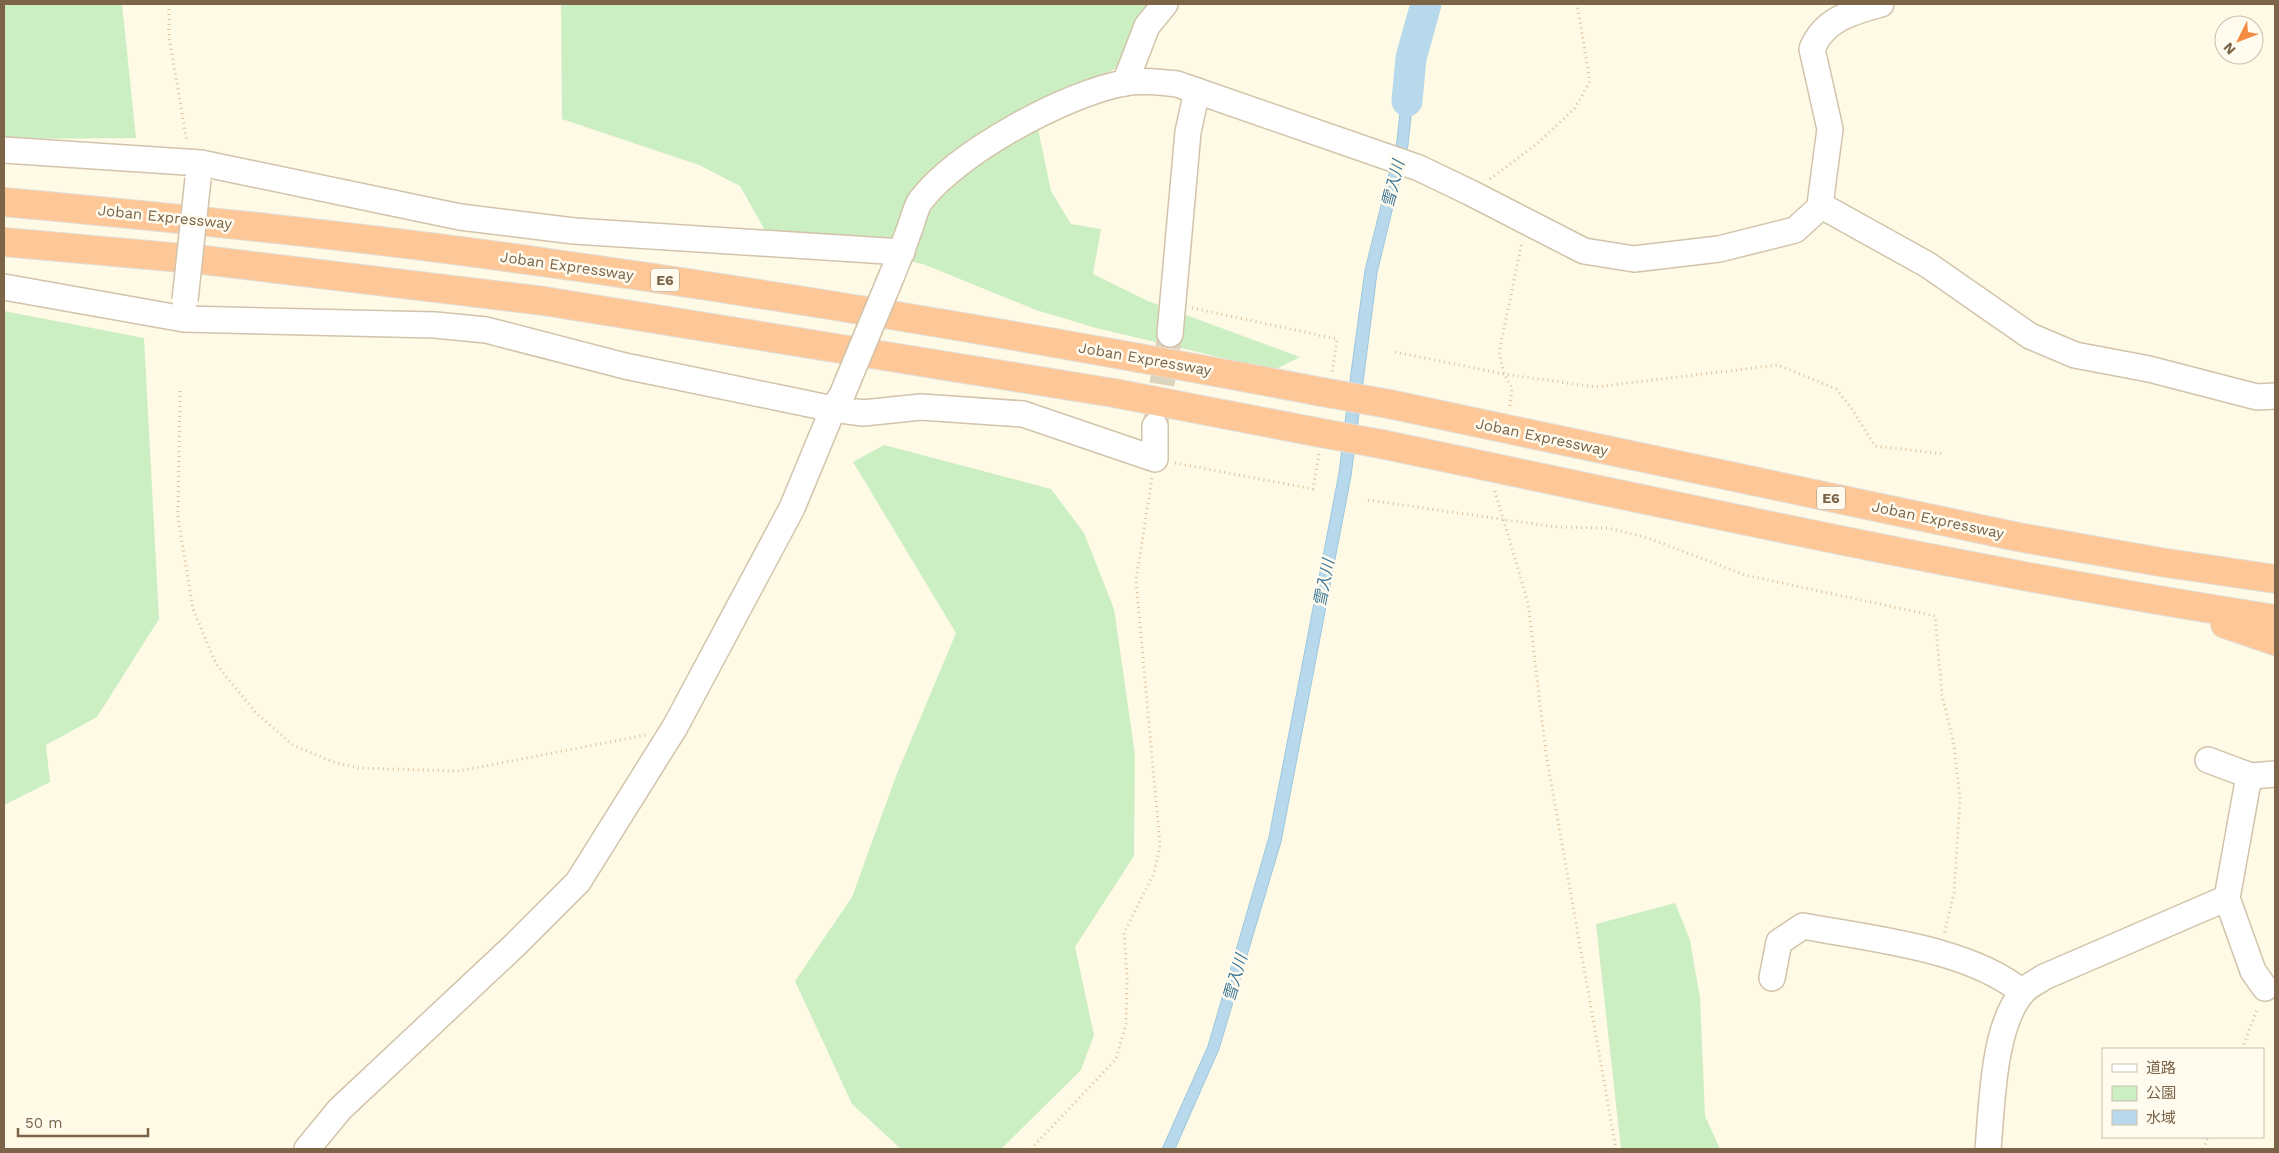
<svg xmlns="http://www.w3.org/2000/svg" width="2279" height="1153" viewBox="0 0 2279 1153" font-family="'Work Sans','Noto Sans JP',sans-serif">
	<style>
		.green { fill: #cceec3 }
		.water { fill: #b8d9eb; stroke: #9dc7dd }
		.lines { fill: none; stroke-linecap: round; stroke-linejoin: round }
		.river { stroke: #b8d9eb; stroke-width: 31 }
		.minor-tunnel { stroke: #ddd4be; stroke-width: 25; stroke-dasharray: 25 12; stroke-linecap: butt }
		.minor-casing { stroke: #d2c3aa; stroke-width: 28 }
		.highway-casing { stroke: #e2ddd7; stroke-width: 30 }
		.path { stroke: #dcc29d; stroke-width: 3; stroke-dasharray: 1 4; stroke-linecap: butt }
		.minor { stroke: #fff; stroke-width: 25 }
		.highway { stroke: #fec797; stroke-width: 28 }
		.minor-bridge-casing { stroke: #d2c3aa; stroke-width: 28; stroke-linecap: butt }
		.highway-bridge-casing { stroke: #e2ddd7; stroke-width: 30; stroke-linecap: butt }
		.minor-bridge { stroke: #fff; stroke-width: 25 }
		.highway-bridge { stroke: #fec797; stroke-width: 28 }
		.labels { text-anchor: middle; dominant-baseline: central; stroke-width: 5; stroke-linejoin: round; paint-order: stroke }
		.shield { fill: #fffcef; stroke: #a3927a; stroke-width: 1 }
		.shield-label { font-size: 14px; font-weight: bold; fill: #7b6448 }
		.street-label { font-size: 15px; fill: #7b6448; stroke: #fffcef }
		.water-label { font-size: 16px; font-style: italic; fill: #417898; stroke: #fffcef }
	</style>
	<rect width="100%" height="100%" fill="#fefae6"/>
	<g class="green">
		<path d="M4 4H122L136 138 4 139Z"/>
		<path d="M561 4H1156L1115 69 1033 105 1051 191 1071 224 1101 229 1093 274 1148 301 1300 357 1274 370 1096 328 1036 310 923 264 766 232 740 186 699 165 562 119Z"/>
		<path d="M4 311 144 338 159 619 97 717 46 745 50 782 4 805Z"/>
		<path d="M884 445 1051 489 1084 533 1114 609 1135 755 1134 856 1075 947 1094 1035 1081 1070 1001 1149H901L852 1104 795 981 852 897 896 776 956 633 853 462Z"/>
		<path d="M1675 903 1690 940 1700 998 1705 1116 1720 1149H1621L1596 924Z"/>
	</g>
	<path class="water" d="M1406 56 1417 60 1408 145 1377 273 1351 476 1281 842 1219 1049 1175 1149H1162L1208 1046 1269 837 1339 473 1351 373 1365 270 1397 141Z"/>
	<g class="lines">
		<path class="river" d="M1407 101 1411 58 1426 4"/>
		<path class="minor-tunnel" d="M1156 421 1170 334"/>
		<g class="minor-casing">
			<g id="minor">
				<path d="M1125 83 1147 26 1165 4"/>
				<path d="M4 150 201 163 460 217 574 231 902 252"/>
				<path d="M1820 205 1928 265 2030 336 2075 355 2149 369 2257 397 2275 396"/>
				<path d="M892 275C899 258 905 242 911 225 914 217 916 206 921 200 958 152 1065 94 1124 83 1141 80 1159 82 1177 84L1419 168 1471 193 1584 251 1634 259 1719 249 1795 230 1817 210 1820 205 1830 129 1812 49C1824 19 1852 12 1881 4"/>
				<path d="M4 287 184 319 435 325 486 330 625 366 833 409 863 413 921 407 1023 414 1155 459V426"/>
				<path d="M1170 334 1188 132 1197 91"/>
				<path d="M2208 760 2251 776 2275 774"/>
				<path d="M2251 776 2247 787 2227 898 2253 971 2265 988"/>
				<path d="M1772 978 1779 942 1803 926C1871 939 1969 948 2022 992"/>
				<path d="M307 1149 340 1109 515 945 578 882 675 727 792 508 833 409 842 395"/>
				<path d="M1988 1149C1992 1105 1993 1027 2022 993 2027 986 2037 982 2044 977L2227 898"/>
			</g>
		</g>
		<g class="highway-casing">
			<g id="highway">
				<path d="M4 202C186 219 368 237 549 263 808 299 1066 343 1322 392"/>
				<path d="M4 242 204 260 544 301 1114 393 1316 432"/>
				<path d="M1389 404 2018 537 2160 562 2275 579"/>
				<path d="M1381 444C1678 506 1975 573 2275 619"/>
				<path d="M2225 624 2275 641"/>
			</g>
		</g>
		<g class="path">
			<path d="M169 4V37L187 142"/>
			<path d="M1490 179 1538 143 1575 108 1590 81 1577 4"/>
			<path d="M1192 308 1337 339 1332 374"/>
			<path d="M1395 352 1504 374 1595 387 1778 365 1836 389 1850 406 1875 446 1945 454"/>
			<path d="M180 391 178 518 193 609 216 664 257 714 293 745 333 762 358 768 459 771 646 735"/>
			<path d="M1510 406 1512 388 1504 374 1499 352 1522 242"/>
			<path d="M1175 463 1313 489 1319 454"/>
			<path d="M1495 491 1528 603 1546 754 1616 1149"/>
			<path d="M1368 500 1556 527 1608 528 1648 538 1745 575 1935 616 1942 695 1954 745 1960 799 1954 893 1944 935"/>
			<path d="M2242 1049 2258 1007"/>
			<path d="M1031 1149 1116 1059 1126 1024 1127 976 1124 933 1154 873 1160 845 1136 580 1152 478"/>
			<path d="M2203 1149 2208 1137"/>
		</g>
		<use href="#minor" class="minor"/>
		<use href="#highway" class="highway"/>
		<g class="minor-bridge-casing">
			<g id="minor-bridge">
				<path d="M185 300 198 179"/>
				<path d="M842 395 892 275"/>
			</g>
		</g>
		<g class="highway-bridge-casing">
			<g id="highway-bridge">
				<path d="M1322 392 1389 404"/>
				<path d="M1316 432 1381 444"/>
			</g>
		</g>
		<use href="#minor-bridge" class="minor-bridge"/>
		<use href="#highway-bridge" class="highway-bridge"/>
	</g>
	<g class="labels">
		<g class="shield">
			<rect x="651" y="268.5" width="28" height="23" rx="4"/>
			<rect x="1817" y="486.5" width="28" height="23" rx="4"/>
		</g>
		<g class="shield-label">
			<text x="665" y="280">E6</text>
			<text x="1831" y="498">E6</text>
		</g>
		<g class="street-label">
			<text transform="translate(165 217) rotate(6)">Joban Expressway</text>
			<text transform="translate(567 266) rotate(8)">Joban Expressway</text>
			<text transform="translate(1145 359) rotate(10)">Joban Expressway</text>
			<text transform="translate(1542 437) rotate(12)">Joban Expressway</text>
			<text transform="translate(1938 520) rotate(12)">Joban Expressway</text>
		</g>
		<g class="water-label">
			<text transform="translate(1393 184) rotate(-76)">雪入川</text>
			<text transform="translate(1324 583) rotate(-79)">雪入川</text>
			<text transform="translate(1235 978) rotate(-74)">雪入川</text>
		</g>
	</g>
	<rect width="2279" height="1153" fill="none" stroke="#7b6448" stroke-width="10"/>
	<rect x="2102" y="1048" width="162" height="90" fill="#fffcef" stroke="#cabfac"/>
	<rect x="2112" y="1064" width="25" height="8" fill="#ffffff" stroke="#cabfac"/>
	<text x="2146" y="1073" font-size="15" fill="#7b6448">道路</text>
	<rect x="2112" y="1086" width="25" height="15" fill="#cceec3" stroke="#cabfac"/>
	<text x="2146" y="1098" font-size="15" fill="#7b6448">公園</text>
	<rect x="2112" y="1110" width="25" height="15" fill="#b8d9eb" stroke="#cabfac"/>
	<text x="2146" y="1123" font-size="15" fill="#7b6448">水域</text>
	<g transform="translate(2239 40) rotate(228)"><circle r="24" fill="#fffcef" stroke="#cabfac"/>
	<path d="M0-4L9 19L0 12L-9 19Z" fill="#f48b40"/>
	<text y="-8" font-size="14" font-weight="bold" text-anchor="middle" fill="#7b6448">N</text>
	</g>
	<path d="M18 1128v8h130v-8" fill="none" stroke="#7b6448" stroke-width="2.5"/>
	<text x="25" y="1128" font-size="15" fill="#7b6448" stroke="#fffcef" stroke-width="4" paint-order="stroke">50 m</text>
</svg>
